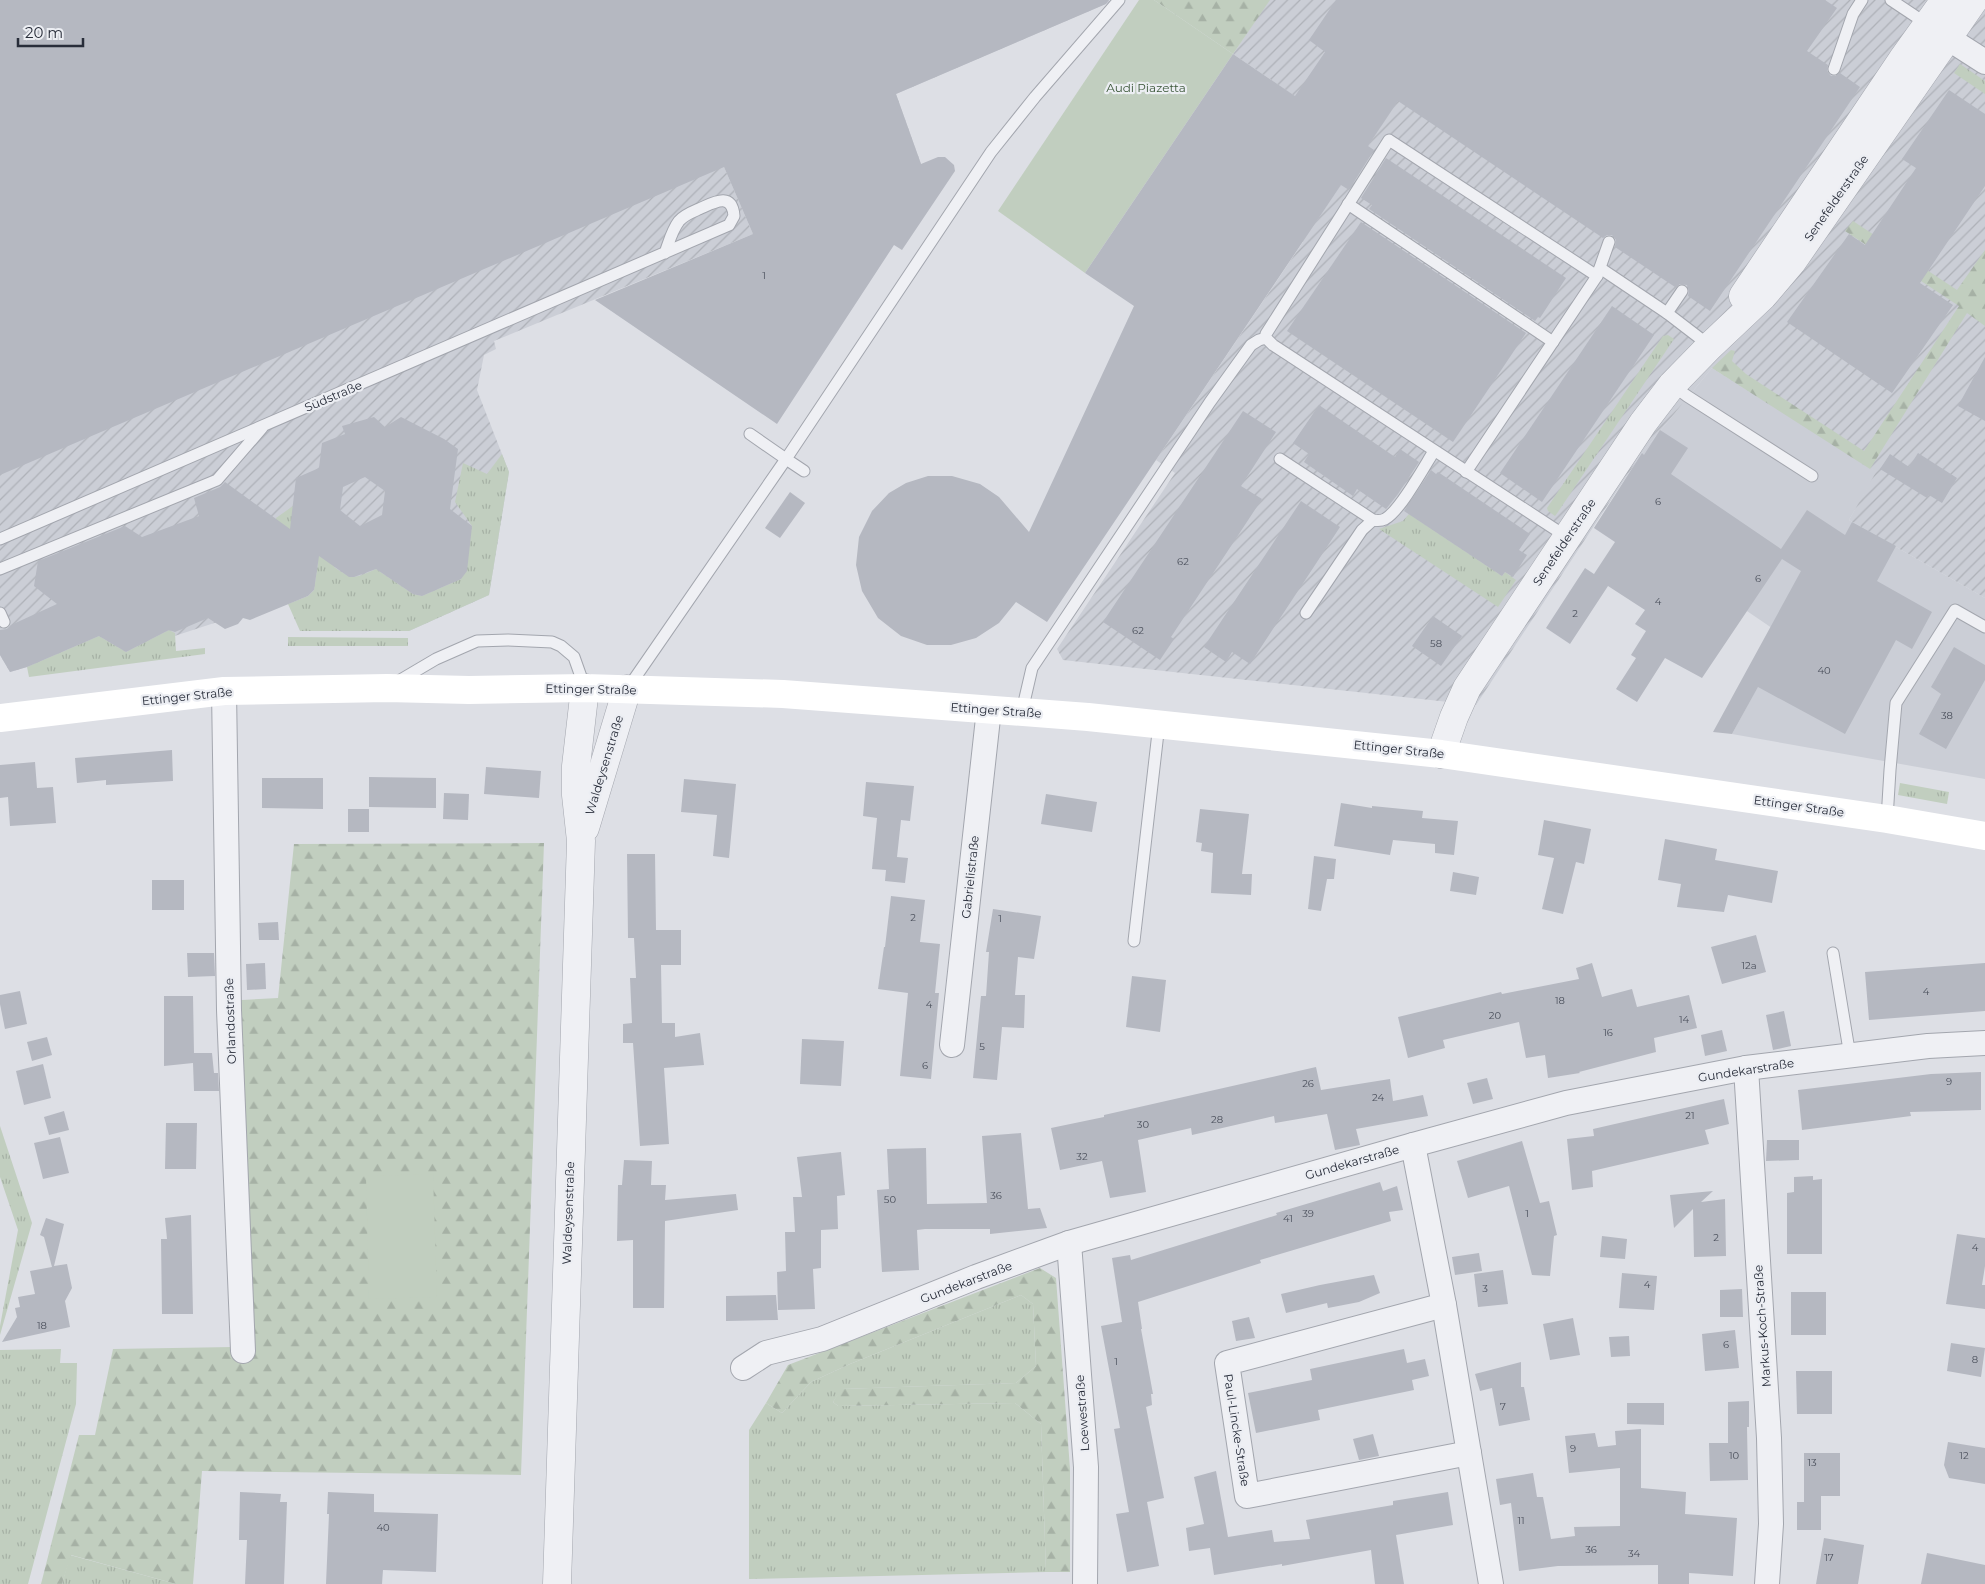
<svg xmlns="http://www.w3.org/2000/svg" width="1985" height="1584" viewBox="0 0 1985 1584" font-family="Montserrat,sans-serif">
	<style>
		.built { fill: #cbced6 }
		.industrial { fill: url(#industrial-furrows) }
		.grass { fill: url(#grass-tufts) }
		.forest { fill: url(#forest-firs) }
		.green { fill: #c1cebf }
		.building { fill: #b5b8c1; fill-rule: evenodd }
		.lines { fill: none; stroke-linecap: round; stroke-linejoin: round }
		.service-casing { stroke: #a3a6ae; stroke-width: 13 }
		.minor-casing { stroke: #a3a6ae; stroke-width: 26 }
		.tertiary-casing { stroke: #a3a6ae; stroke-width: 29 }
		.service { stroke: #eff0f4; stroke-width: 11 }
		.minor { stroke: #eff0f4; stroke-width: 24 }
		.tertiary { stroke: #eff0f4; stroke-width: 28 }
		.secondary { stroke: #fff; stroke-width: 28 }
		.labels { text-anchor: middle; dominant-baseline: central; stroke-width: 4.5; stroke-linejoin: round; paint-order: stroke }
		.number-label { font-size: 10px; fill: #4b505c }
		.park-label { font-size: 12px; fill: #395537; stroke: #eceef3 }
		.street-label { font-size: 12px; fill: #282d3a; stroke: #eceef3 }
	</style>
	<defs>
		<pattern id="industrial-furrows" width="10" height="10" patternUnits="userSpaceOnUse" patternTransform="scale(1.25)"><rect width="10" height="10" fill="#cbced6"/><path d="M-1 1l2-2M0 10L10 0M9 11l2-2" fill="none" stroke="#aeb1b8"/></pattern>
		<pattern id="grass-tufts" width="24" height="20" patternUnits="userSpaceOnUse" patternTransform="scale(1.25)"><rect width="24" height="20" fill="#c1cebf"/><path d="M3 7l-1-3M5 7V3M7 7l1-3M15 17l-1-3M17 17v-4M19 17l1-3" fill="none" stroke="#a6b1a5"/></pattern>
		<pattern id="forest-firs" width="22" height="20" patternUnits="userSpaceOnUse" patternTransform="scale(1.25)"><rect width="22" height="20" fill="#c1cebf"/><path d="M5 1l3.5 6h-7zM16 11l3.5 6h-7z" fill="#a6b1a5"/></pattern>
	</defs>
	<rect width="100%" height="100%" fill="#dddfe5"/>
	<path class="built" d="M1712 368 1877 472 1849 520 1985 598V779L1732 734 1785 637 1616 522 1594 528 1642 453Z"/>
	<g class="industrial">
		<path d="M0 0H1109L1110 2 896 94 921 164 724 167 753 234 494 341 496 349 484 355 477 390 509 472 489 595 409 631H355L314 590 126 652 27 667 10 672 0 655Z"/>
		<path d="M1269 0H1985V598L1849 520 1876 472 1712 368 1642 453 1476 705 1063 660 1057 649 1175 473 1156 460 1303 242 1301 240 1317 220 1381 126 1340 127 1233 54Z"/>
	</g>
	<g class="grass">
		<path d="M1960 64 1985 81V94L1954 73Z"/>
		<path d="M1668 335 1674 339 1558 512 1555 516 1548 511 1547 508 1663 336Z"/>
		<path d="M502 454 509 472 489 595 409 631H300L288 604 308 596 314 590 318 563 276 534V518L293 506 316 523 334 563V567C355 581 354 578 376 569L413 594 422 596 461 579 472 526 455 502 463 463 487 474Z"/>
		<path d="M1409 514 1502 576 1505 572 1516 580 1498 607 1379 529 1403 521Z"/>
		<path d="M169 630 175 633 176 651 205 648V654L29 677 27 667 99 636 126 652Z"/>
		<path d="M288 637 408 638V646H288Z"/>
		<path d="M1900 783 1949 792 1947 804 1898 795Z"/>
		<path d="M0 1126 32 1223 0 1335V1326L18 1230 0 1177Z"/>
		<path d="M1021 1295 1033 1304 1036 1366 1016 1383 842 1389 833 1402 838 1406 1015 1403 1041 1424 1046 1572 749 1579V1430L766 1403 782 1413 811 1382 850 1364Z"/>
		<path d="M61 1349 60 1363H77L76 1404 28 1584H0V1350Z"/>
		<path d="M70 1555 176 1584H62Z"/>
	</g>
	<g class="forest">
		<path d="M1154 0H1270L1233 54Z"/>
		<path d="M1853 221 1957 290 1985 250V326L1967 313 1870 469 1712 368 1731 350 1735 351 1732 361 1746 374 1864 451 1959 306 1845 231Z"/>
		<path d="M544 843 521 1475 202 1471 193 1584H176L71 1555 62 1584H41L79 1435H95L113 1349 232 1347 223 1001 278 998 294 844Z"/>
		<path d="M1040 1268 1056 1278 1070 1469V1572H1046L1041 1424 1015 1403 838 1406 833 1402 841 1389 1016 1383 1036 1366 1033 1304 1021 1295 850 1364 811 1382 782 1413 766 1403 788 1365Z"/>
	</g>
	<g class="green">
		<path d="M1139 0H1154L1233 54 1085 273 998 211Z"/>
		<path d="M433 1174 437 1297 369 1299 366 1176Z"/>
	</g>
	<g class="building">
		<path d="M0 0H1109L1106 4 896 94 921 164 938 157H945L954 165 955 171 902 250 894 245 777 424 595 300 753 234 724 167 0 475Z"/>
		<path d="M1336 0H1825L1837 8 1807 51 1828 65 1827 71 1831 76H1836L1840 73 1860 87 1710 311 1688 296 1689 291 1687 285 1679 284 1675 287 1615 247 1616 240 1612 235H1607L1603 238 1398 101 1368 146 1374 150 1349 190 1341 185 1047 622 1016 602 999 623 976 638 951 645H927L901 636 878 618 862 591 856 565 859 537 872 511 889 493 906 483 928 476H952L980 484 999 497 1029 532 1134 306 1085 273 1233 54 1295 96 1325 52 1309 40Z"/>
		<path d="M1949 90 1985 114V186L1920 283 1953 305 1892 393 1787 322 1849 234 1865 245 1916 168 1902 159Z"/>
		<path d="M1386 158 1566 278 1540 318 1538 317 1535 321 1369 209 1372 205 1361 198Z"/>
		<path d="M1361 222 1526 333 1453 442 1287 331Z"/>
		<path d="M1612 306 1654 335 1542 502 1500 473Z"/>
		<path d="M1985 357V421L1958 406Z"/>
		<path d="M1319 405 1395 457 1400 449 1419 462 1398 494 1386 509 1357 489 1353 496 1304 462 1309 454 1293 443Z"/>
		<path d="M1243 411 1276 432 1241 486 1262 499 1171 637 1174 639 1160 660 1103 622Z"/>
		<path d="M374 417 385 427 401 417 444 439 458 449 450 509 472 526 467 571 461 579 422 596 413 594 376 569 354 577H349L319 556 314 590 308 596 250 620 243 618 238 624 225 629 208 618 175 632 169 630 126 652 99 636 27 667 10 672 0 655V630L7 629 11 625 57 604 34 586 38 561 125 526 142 537 199 516 194 498 220 487 225 482 290 529 296 478 319 468 322 443 345 434 342 426ZM365 477 385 491 382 515 360 526 340 510 343 487Z"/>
		<path d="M1660 430 1688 448 1671 474 1781 549 1807 510 1845 535 1852 522 1896 546 1877 581 1932 612 1912 649 1896 640 1845 734 1758 687 1732 734 1713 732 1801 571 1782 559 1702 678 1665 658 1637 702 1616 689 1636 658 1631 655 1646 631 1635 624 1645 610 1608 586 1570 644 1546 628 1585 568 1594 574 1615 542 1594 528 1642 453 1644 455Z"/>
		<path d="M1918 453 1957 478 1942 503 1929 495 1927 498 1880 469 1890 454 1909 467Z"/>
		<path d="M1431 470 1436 474 1438 472 1530 534 1519 550 1527 555 1513 577 1505 572 1502 576 1404 511Z"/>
		<path d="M790 492 805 503 780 538 765 528Z"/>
		<path d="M1301 501 1340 527 1250 664 1232 652 1226 662 1204 647Z"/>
		<path d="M1433 616 1462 636 1441 666 1412 646Z"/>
		<path d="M1954 647 1985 665V680L1946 749 1919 734 1941 694 1931 687Z"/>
		<path d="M172 750 173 781 106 785V780L77 783 75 758Z"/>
		<path d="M35 762 37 788 53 787 56 823 10 826 8 797 0 798V765Z"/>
		<path d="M486 767 541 771 539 798 484 794Z"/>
		<path d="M369 777 436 778V808L369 807Z"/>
		<path d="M262 778H323V809L262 808Z"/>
		<path d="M684 779 736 784 729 858 713 856 717 815 681 812Z"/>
		<path d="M866 782 914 786 910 821 901 820 897 857 908 858 905 883 885 881 886 870 872 869 877 818 863 816Z"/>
		<path d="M444 793 469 794 468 820 443 819Z"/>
		<path d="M1046 794 1097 802 1092 832 1041 824Z"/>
		<path d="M1341 803 1372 808V806L1423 811 1422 818 1458 821 1454 855 1435 853V844L1393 840 1390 855 1334 846Z"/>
		<rect x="348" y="809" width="21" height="23"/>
		<path d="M1200 809 1249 814 1242 874H1252L1251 895 1211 893 1213 853 1201 851 1202 843 1196 842Z"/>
		<path d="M1544 820 1591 829 1584 864 1576 862 1563 914 1542 909 1554 858 1538 855Z"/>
		<path d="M1665 839 1717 849 1715 860 1778 871 1772 903 1728 895 1724 912 1677 907 1681 884 1658 880Z"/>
		<path d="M627 854H655L656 930H681V965H661L662 1023H675V1037L700 1033 704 1065 664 1068 669 1144 640 1146 633 1043H623V1024L632 1023 630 978H636L634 938H628Z"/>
		<path d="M1314 856 1336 859 1334 879H1327L1321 911 1308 909Z"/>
		<path d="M1453 872 1479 877 1476 895 1450 891Z"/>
		<rect x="152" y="880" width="32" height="30"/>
		<path d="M891 896 925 900 920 942 940 944 935 993H939L931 1079 900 1076 908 993 878 989 884 947H885Z"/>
		<path d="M993 909 1041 916 1034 959 1018 957 1015 995H1025L1024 1028 1002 1027 997 1080 973 1078 981 996H986L989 952H986Z"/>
		<path d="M278 922 279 940H259L258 923Z"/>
		<path d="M1756 935 1766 972 1722 984 1711 947Z"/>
		<path d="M187 953H214L215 976 188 977Z"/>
		<path d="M265 963 266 989 247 990 246 964Z"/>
		<path d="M1592 963 1602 997 1632 989 1637 1007 1689 995 1697 1028 1654 1038 1656 1052 1579 1072 1580 1073 1548 1078 1545 1055 1526 1058 1519 1022 1443 1040 1445 1048 1408 1058 1398 1017 1501 992 1502 994 1579 979 1576 968Z"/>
		<path d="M1985 963V1011L1869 1020 1865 972Z"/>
		<path d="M1132 976 1166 980 1160 1032 1126 1027Z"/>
		<path d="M20 991 27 1024 5 1029 0 1004V995Z"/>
		<path d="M164 996H193L194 1053H212L214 1073H218L219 1091H194L193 1063 164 1066Z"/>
		<path d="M1784 1011 1791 1046 1773 1050 1766 1015Z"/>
		<path d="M1722 1030 1727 1051 1705 1056 1701 1035Z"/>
		<path d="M47 1037 52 1055 32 1061 27 1042Z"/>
		<path d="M802 1039 844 1041 841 1086 800 1084Z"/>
		<path d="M43 1064 51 1098 24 1105 16 1071Z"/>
		<path d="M1316 1067 1321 1090 1390 1079 1393 1101 1423 1095 1428 1116 1356 1129 1360 1145 1335 1150 1327 1114 1275 1123 1274 1116 1192 1135 1191 1128 1138 1140 1146 1192 1110 1198 1102 1161 1060 1170 1051 1128 1104 1117V1115Z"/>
		<path d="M1981 1072V1110L1910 1112 1911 1116 1802 1130 1798 1090 1931 1074Z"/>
		<path d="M1487 1078 1493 1099 1473 1104 1467 1083Z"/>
		<path d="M1724 1099 1729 1124 1705 1130 1709 1144 1592 1171 1593 1187 1572 1190 1567 1139 1594 1136 1593 1129Z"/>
		<path d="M64 1111 69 1130 49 1135 44 1117Z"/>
		<path d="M166 1123H197L196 1169H165Z"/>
		<path d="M1021 1133 1028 1209 1040 1208 1047 1228 990 1234V1229H925L917 1230 919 1270 882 1272 877 1190 889 1189 887 1149 926 1148 927 1204 987 1203 982 1136Z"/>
		<path d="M60 1137 69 1173 43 1179 34 1143Z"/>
		<path d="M1767 1140H1799V1160L1766 1161Z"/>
		<path d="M1522 1141 1540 1203 1549 1201 1557 1235 1554 1236 1550 1276 1532 1275 1509 1186 1468 1198 1457 1161Z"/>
		<path d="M841 1152 845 1195 837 1196 838 1229 821 1230V1268L813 1269 815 1309 778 1310 777 1272 786 1271 785 1232H795L793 1197H802L797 1157Z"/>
		<path d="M624 1160 652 1161 651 1185H666L665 1200 736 1194 738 1210 665 1221 664 1308H633V1240L617 1241 618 1185H622Z"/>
		<path d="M1813 1176V1180L1822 1179V1254H1787V1193L1794 1192V1177Z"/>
		<path d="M1380 1182 1383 1191 1397 1186 1403 1210 1389 1212 1391 1221 1260 1260 1261 1263 1138 1302 1142 1329H1141L1153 1394H1151L1152 1405 1146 1407 1164 1498 1147 1502 1159 1566 1127 1572 1116 1514 1129 1512 1114 1429 1120 1428 1101 1326 1122 1322 1112 1258 1130 1255 1131 1260 1277 1215 1276 1213Z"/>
		<path d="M1713 1191 1701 1202 1725 1199 1726 1256 1694 1257 1693 1209 1674 1228 1670 1195Z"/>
		<path d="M191 1215 193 1314H162L161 1239H167L165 1218Z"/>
		<path d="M46 1218 64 1224 54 1266 67 1264 72 1288 65 1301 70 1327 2 1342 17 1317 15 1308 20 1307 18 1297 35 1294 30 1271 52 1267 44 1237 40 1235Z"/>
		<path d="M1957 1234 1985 1238V1266L1982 1285H1985V1309L1946 1304Z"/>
		<path d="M1602 1236 1627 1239 1625 1259 1600 1257Z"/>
		<path d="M1479 1253 1482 1271 1455 1275 1452 1257Z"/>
		<path d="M1503 1270 1508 1304 1478 1307 1474 1274Z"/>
		<path d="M1622 1273 1657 1276 1654 1310 1619 1308Z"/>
		<path d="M1374 1275 1380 1293 1359 1302 1328 1308 1327 1303 1286 1313 1281 1294 1320 1285Z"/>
		<path d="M1742 1289 1743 1317H1720V1290Z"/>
		<rect x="1791" y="1292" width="35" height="43"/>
		<path d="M776 1295 778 1320 726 1321V1296Z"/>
		<path d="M1249 1317 1255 1338 1236 1341 1232 1321Z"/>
		<path d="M1573 1318 1580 1355 1550 1360 1543 1324Z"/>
		<path d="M1735 1330 1739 1368 1705 1371 1702 1334Z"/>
		<path d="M1629 1336 1630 1356 1611 1357 1609 1337Z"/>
		<path d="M1951 1343 1985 1348 1981 1377 1947 1371Z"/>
		<path d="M1404 1349 1407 1363 1425 1359 1429 1376 1412 1380 1414 1390 1318 1410 1320 1420 1256 1433 1248 1393 1312 1380 1310 1369Z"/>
		<path d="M1521 1362V1387H1524L1530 1420 1499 1426 1492 1388 1480 1391 1475 1374Z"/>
		<path d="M1796 1371H1832V1414H1797Z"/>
		<path d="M1749 1401V1427H1747L1748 1480 1710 1481 1709 1443H1728V1402Z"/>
		<path d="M1627 1403H1664V1425L1627 1424Z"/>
		<path d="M1641 1429V1488L1686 1492 1685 1514 1737 1518 1733 1576 1689 1573V1584H1658V1565L1558 1566 1519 1571 1511 1503 1500 1505 1496 1479 1533 1473 1537 1497H1543L1551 1539 1575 1536 1574 1527 1620 1526V1468L1569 1473 1565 1436 1595 1433 1598 1447 1616 1445 1615 1431Z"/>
		<path d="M1373 1434 1379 1456 1359 1460 1353 1439Z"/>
		<path d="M1948 1442 1985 1448V1484L1949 1478 1944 1465Z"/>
		<path d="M1804 1453H1840V1496H1821V1530H1797V1502H1804Z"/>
		<path d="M1216 1471 1228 1537 1272 1530 1274 1542 1310 1539 1306 1520 1393 1505V1501L1448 1492 1453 1525 1396 1535 1404 1584H1375L1371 1550 1282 1566V1564L1214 1575 1210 1548 1189 1551 1186 1528 1204 1524 1194 1477Z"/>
		<path d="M240 1492 281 1494 280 1502H287L284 1584H245L247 1540H239Z"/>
		<path d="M328 1492 374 1494V1512L438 1514 436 1572 383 1570 382 1584H326L329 1514H327Z"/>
		<path d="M1824 1538 1864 1545 1858 1584H1816Z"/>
		<path d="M1927 1553 1985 1565V1584H1921Z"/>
	</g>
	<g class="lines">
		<g class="service-casing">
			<g id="service">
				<path d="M1891 0 1927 24"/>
				<path d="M1834 69 1853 14 1862 0"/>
				<path d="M1348 204 1553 342"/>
				<path d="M1600 268 1667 313 1710 346"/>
				<path d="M1667 313 1682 291"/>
				<path d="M1672 385 1687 396 1812 476"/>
				<path d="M1280 459 1373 520C1378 521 1381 521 1385 519 1400 511 1424 467 1434 451"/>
				<path d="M804 471 786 459 991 152 1035 97 1119 0"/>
				<path d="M1466 472 1597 276 1609 242"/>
				<path d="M1567 537 1273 345 1266 338V334L1389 140 1597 276"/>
				<path d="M0 539 729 225 734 216C732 191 713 203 699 209 692 212 684 215 679 221 672 230 669 242 665 253"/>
				<path d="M0 569 217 480 262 428"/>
				<path d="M0 613 4 622"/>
				<path d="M1306 613 1362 530 1373 520"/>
				<path d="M397 682 436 659 477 641 508 640 552 642 561 646 574 657 585 688"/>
				<path d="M628 688 786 459 750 434"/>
				<path d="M1022 711 1032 668 1210 402 1251 345 1259 340 1266 338"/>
				<path d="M1887 819 1890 770 1896 703 1955 610 1985 627"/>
				<path d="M1134 941 1159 724"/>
				<path d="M1833 953 1850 1056"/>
			</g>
		</g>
		<g class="minor-casing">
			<g id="minor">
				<path d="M1932 28 1985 62"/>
				<path d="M224 691 229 1010 243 1351"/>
				<path d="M952 1045 989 709"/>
				<path d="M1746 1068 1769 1438 1771 1524 1767 1584"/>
				<path d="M1413 1145 1444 1305 1491 1584"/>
				<path d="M1069 1243 1086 1467 1085 1584"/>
				<path d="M1444 1305 1227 1363 1247 1496 1469 1453"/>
				<path d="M743 1368 766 1353 822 1339 976 1277 1069 1243 1413 1145 1566 1103 1746 1068 1928 1046 1985 1043"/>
			</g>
		</g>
		<g class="tertiary-casing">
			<g id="tertiary">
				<path d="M1743 296 1902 60 1945 0"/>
				<path d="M1441 754 1454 717 1467 688 1643 423 1672 385 1710 346 1763 296 1792 262 1974 0"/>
				<path d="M585 828 627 689"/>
				<path d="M557 1584 581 841 576 795V766L585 688"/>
			</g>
		</g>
		<use href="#service" class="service"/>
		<use href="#minor" class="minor"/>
		<use href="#tertiary" class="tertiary"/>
		<path class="secondary" d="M0 718 224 691 387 688 469 690 585 688 783 694 1088 717 1441 754 1887 819 1985 836"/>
	</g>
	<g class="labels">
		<g class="number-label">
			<text x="764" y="275">1</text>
			<text x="1658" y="501">6</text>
			<text x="1183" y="561">62</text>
			<text x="1758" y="578">6</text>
			<text x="1658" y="601">4</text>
			<text x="1575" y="613">2</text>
			<text x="1138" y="630">62</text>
			<text x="1436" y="643">58</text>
			<text x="1824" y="670">40</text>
			<text x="1947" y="715">38</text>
			<text x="913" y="917">2</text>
			<text x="1000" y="918">1</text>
			<text x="1749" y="965">12a</text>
			<text x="1926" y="991">4</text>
			<text x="1560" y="1000">18</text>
			<text x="929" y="1004">4</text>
			<text x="1495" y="1015">20</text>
			<text x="1684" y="1019">14</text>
			<text x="1608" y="1032">16</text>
			<text x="982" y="1046">5</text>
			<text x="925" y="1065">6</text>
			<text x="1949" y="1081">9</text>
			<text x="1308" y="1083">26</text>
			<text x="1378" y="1097">24</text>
			<text x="1690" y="1115">21</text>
			<text x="1217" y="1119">28</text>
			<text x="1143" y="1124">30</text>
			<text x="1082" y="1156">32</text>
			<text x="996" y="1195">36</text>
			<text x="890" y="1199">50</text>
			<text x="1308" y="1213">39</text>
			<text x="1527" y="1213">1</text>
			<text x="1288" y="1218">41</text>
			<text x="1716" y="1237">2</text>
			<text x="1975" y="1247">4</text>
			<text x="1647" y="1284">4</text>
			<text x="1485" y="1288">3</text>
			<text x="42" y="1325">18</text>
			<text x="1726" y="1344">6</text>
			<text x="1975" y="1359">8</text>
			<text x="1116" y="1361">1</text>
			<text x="1503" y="1406">7</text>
			<text x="1573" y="1448">9</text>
			<text x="1734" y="1455">10</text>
			<text x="1964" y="1455">12</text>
			<text x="1812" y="1462">13</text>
			<text x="1521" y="1520">11</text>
			<text x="383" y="1527">40</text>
			<text x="1591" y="1549">36</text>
			<text x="1634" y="1553">34</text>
			<text x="1829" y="1557">17</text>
		</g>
		<g class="park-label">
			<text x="1146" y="87">Audi Piazetta</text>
		</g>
		<g class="street-label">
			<text transform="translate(1836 198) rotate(-55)">Senefelderstraße</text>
			<text transform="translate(333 396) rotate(-23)">Südstraße</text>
			<text transform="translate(1564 542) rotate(-56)">Senefelderstraße</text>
			<text transform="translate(591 689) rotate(1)">Ettinger Straße</text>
			<text transform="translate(187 696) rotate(-6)">Ettinger Straße</text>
			<text transform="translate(996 710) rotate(4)">Ettinger Straße</text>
			<text transform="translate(1399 749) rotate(6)">Ettinger Straße</text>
			<text transform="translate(604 765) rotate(-73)">Waldeysenstraße</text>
			<text transform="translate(1799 806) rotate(8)">Ettinger Straße</text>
			<text transform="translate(970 877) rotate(-84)">Gabrielistraße</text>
			<text transform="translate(230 1021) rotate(-92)">Orlandostraße</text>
			<text transform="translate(1746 1070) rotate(-9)">Gundekarstraße</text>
			<text transform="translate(1352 1162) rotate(-16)">Gundekarstraße</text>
			<text transform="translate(568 1213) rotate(-88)">Waldeysenstraße</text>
			<text transform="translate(966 1282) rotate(-21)">Gundekarstraße</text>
			<text transform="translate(1762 1326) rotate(-94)">Markus-Koch-Straße</text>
			<text transform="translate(1082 1413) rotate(-94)">Loewestraße</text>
			<text transform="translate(1237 1430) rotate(81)">Paul-Lincke-Straße</text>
		</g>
	</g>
	<path d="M18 38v8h65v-8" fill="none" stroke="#282d3a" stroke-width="2.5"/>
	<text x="25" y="38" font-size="15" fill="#282d3a" stroke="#eceef3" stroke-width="4" paint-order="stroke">20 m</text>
</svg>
